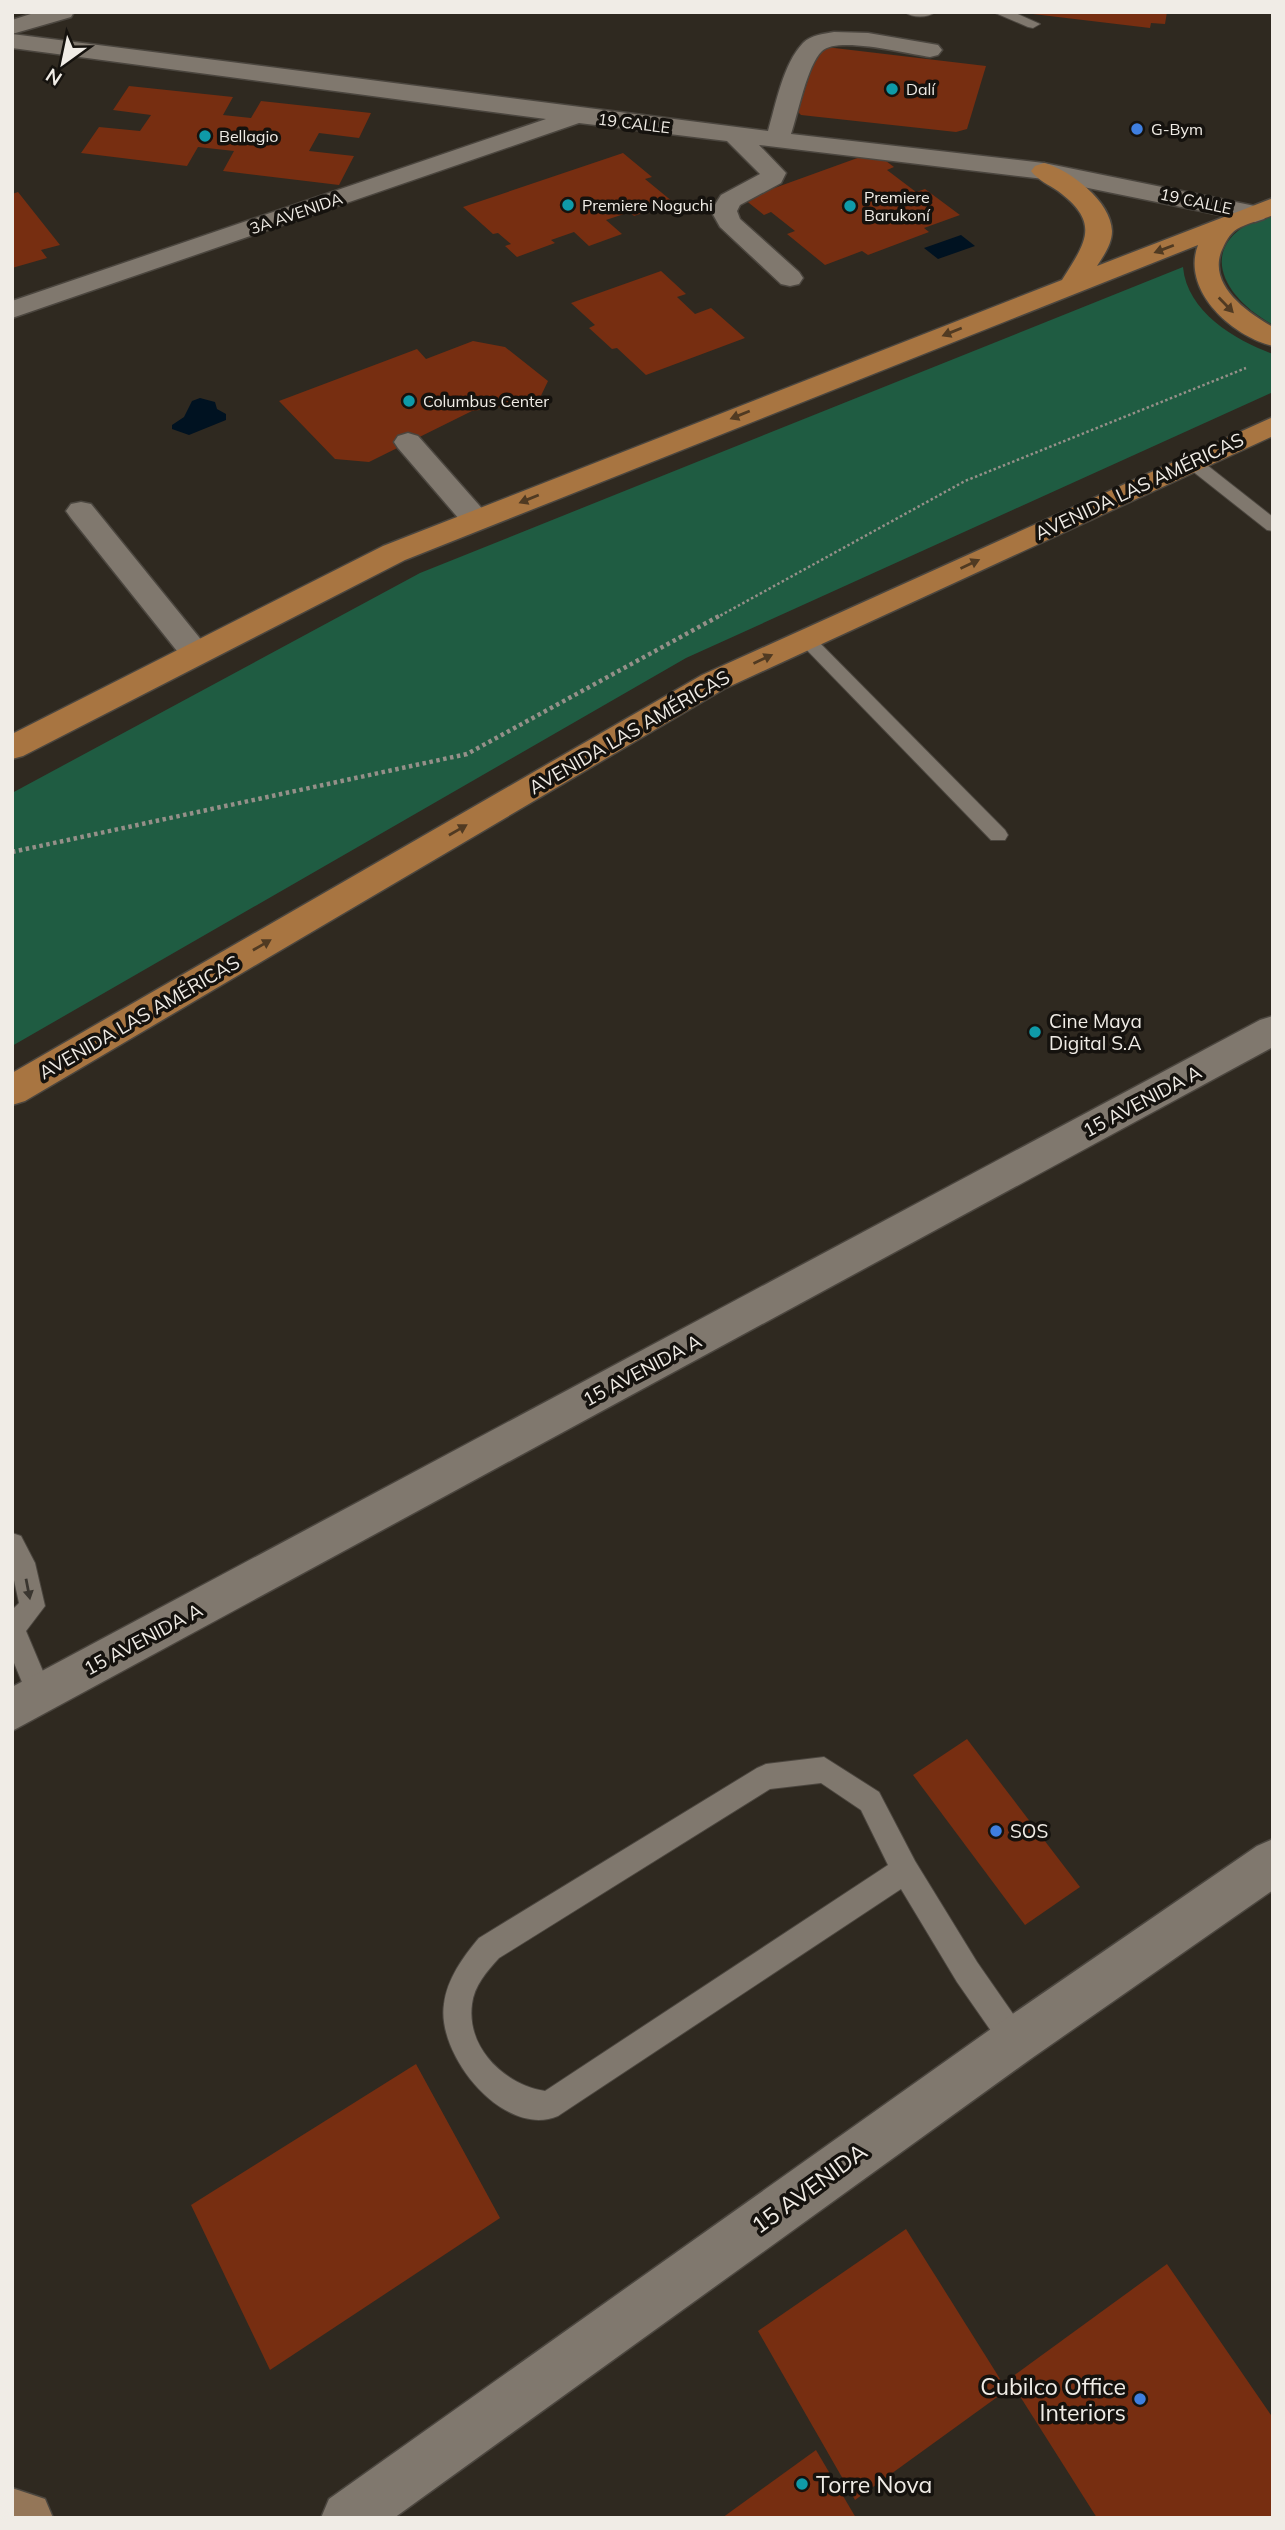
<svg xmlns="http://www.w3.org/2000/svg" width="1285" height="2530" viewBox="0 0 1285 2530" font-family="Mulish,sans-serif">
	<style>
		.green { fill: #1f5c42 }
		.water { fill: #001221 }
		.building { fill: #772e11 }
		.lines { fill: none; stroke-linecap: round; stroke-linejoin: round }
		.service-casing { stroke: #4b463f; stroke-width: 2 }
		.minor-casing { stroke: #4b463f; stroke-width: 3 }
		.secondary-casing { stroke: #4b463f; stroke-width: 3 }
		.primary-casing { stroke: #4b463f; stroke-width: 3 }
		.path-far1 { stroke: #959089; stroke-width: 2.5; stroke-dasharray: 2.5 2.5; stroke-linecap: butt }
		.path { stroke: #959089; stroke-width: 4.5; stroke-dasharray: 3.5 3.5; stroke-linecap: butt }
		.service { fill: #80786e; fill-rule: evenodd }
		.minor { fill: #80786e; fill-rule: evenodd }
		.secondary { fill: #947658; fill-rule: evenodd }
		.primary { fill: #a87541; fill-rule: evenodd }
		.oneway { fill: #503a22 }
		.oneway2 { fill: #3a3630 }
		.culture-dot { fill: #0f9aa8; stroke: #15120e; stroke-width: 2.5 }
		.shop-dot { fill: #3f7fe0; stroke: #15120e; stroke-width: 2.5 }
		.labels { text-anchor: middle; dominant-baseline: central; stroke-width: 7; stroke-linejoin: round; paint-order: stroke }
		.far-poi-label { font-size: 16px; fill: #f0ece6; stroke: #15120e; text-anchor: start }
		.far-street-label { font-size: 16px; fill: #f0ece6; stroke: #15120e }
		.street-label { font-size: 19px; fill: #f0ece6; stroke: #15120e }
		.poi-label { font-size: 19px; fill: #f0ece6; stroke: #15120e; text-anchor: start }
		.near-street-label { font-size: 23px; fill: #f0ece6; stroke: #15120e }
		.near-poi-label { font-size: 23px; fill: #f0ece6; stroke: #15120e; text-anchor: end }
	</style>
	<rect width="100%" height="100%" fill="#2f2920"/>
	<g class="green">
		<path d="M1273 214V325C1215 293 1195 237 1273 214Z"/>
		<path d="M1183 267C1187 312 1235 340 1273 354V392L686 658 12 1046V793L420 573Z"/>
	</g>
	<g class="water">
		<path d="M961 235 975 246 938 259 924 248Z"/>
		<path d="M200 398 215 402 217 409 226 414V420L189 435 172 429V425L184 417 192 401Z"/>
	</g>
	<g class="building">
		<path d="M1016 12H1167L1165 24 1151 23 1150 28Z"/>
		<path d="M826 47 986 66 967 129 956 132 801 115 798 112 817 51Z"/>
		<path d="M129 86 233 97 223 115 251 118 261 101 371 113 359 138 319 133 309 151 354 156 339 185 223 171 234 151 198 147 187 166 81 153 99 127 140 131 151 115 113 110Z"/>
		<path d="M874 152 894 167 887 170 916 192 925 189 960 215 924 228 929 232 868 255 862 251 825 265 787 234 795 231 771 212 764 215 744 199Z"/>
		<path d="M623 153 652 177 645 179 673 202 634 216 630 212 606 220 622 234 589 246 574 232 551 240 555 243 517 257 505 246 511 244 498 233 493 234 463 207Z"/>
		<path d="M18 192 60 245 41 250 47 258 12 268V194Z"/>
		<path d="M661 271 686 294 677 297 695 314 711 308 745 338 646 375 617 348 612 349 589 328 595 325 571 303Z"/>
		<path d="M473 341 505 347 548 381 538 402 472 411 369 462 335 459 279 401 417 349 426 359Z"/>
		<path d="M967 1739 1080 1887 1025 1925 913 1775Z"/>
		<path d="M416 2064 500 2218 270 2370 191 2205Z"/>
		<path d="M906 2229 1007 2390 855 2500 758 2331Z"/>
		<path d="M1167 2264 1273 2418V2518H1097L1009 2379Z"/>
		<path d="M816 2450 856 2518H722Z"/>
	</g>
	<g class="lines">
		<g class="service-casing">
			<g id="service">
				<path d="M905 12H935C928 18 912 18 905 12Z"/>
				<path d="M993 12H1013L1040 24 1033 28 1028 27Z"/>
				<path d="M1192 457 1198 458 1273 517V531L1267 530 1186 466 1184 462Z"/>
				<path d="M806 633 812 635 1005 830 1008 835 1005 840H991L800 643 797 639Z"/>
				<path d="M12 1533 21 1536 35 1563 45 1606 26 1631 53 1695 49 1704 40 1707 31 1704 12 1658V1610L19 1603 12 1571Z"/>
				<path d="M824 1757 879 1792 915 1861 977 1962 1025 2031 1029 2041 1025 2051 1015 2055 1005 2051 957 1982 901 1889 558 2116C504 2139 436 2055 444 2004 447 1979 463 1957 479 1938L757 1768 766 1764ZM821 1783 861 1810 888 1865 545 2091C505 2085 466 2048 472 2004 474 1986 487 1971 499 1958L770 1789Z"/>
			</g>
		</g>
		<g class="minor-casing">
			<g id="minor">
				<path d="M37 12H74L71 17 12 34V20Z"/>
				<path d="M834 32 868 33 938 45 942 50 938 55 930 57C908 54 838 36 822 51 807 65 798 114 791 134L1044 163 1255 206 1264 209 1268 214 1264 219 1255 222 1044 179 759 145 786 173 781 183 740 205 737 211 740 219 799 272 803 278 799 284 790 286 781 284 720 227 711 211 721 195 760 174 727 141 579 123 12 318V301L546 119 12 48V34L768 131C776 104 783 64 803 43 811 35 823 34 834 32Z"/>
				<path d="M408 433 418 436 486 513 491 520 486 527 476 529 466 527 398 448 394 442 398 436Z"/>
				<path d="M81 502 91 504 207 647 211 654 207 661 196 664 185 661 71 518 66 511 71 504Z"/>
				<path d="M1273 1016V1047L12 1731V1687L1260 1020Z"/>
				<path d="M1273 1839V1890L1032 2058 394 2518H321L329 2499 998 2024 1257 1846Z"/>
			</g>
		</g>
		<g class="secondary-casing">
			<path id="secondary" d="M12 2488 45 2499 53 2518H12Z"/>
		</g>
		<g class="primary-casing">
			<g id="primary">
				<path d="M1044 163C1070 170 1111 201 1112 231 1112 244 1104 255 1097 266L1273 198V215C1261 220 1247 223 1237 229 1229 234 1225 243 1221 252 1209 286 1247 312 1273 327V346C1231 336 1181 290 1198 245L405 560 23 756 12 759V734L383 546 1062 280C1086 242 1101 223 1058 191 1049 185 1038 180 1031 171L1035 166Z"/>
				<path d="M1273 417V436L724 689 25 1101 12 1105V1073L702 675Z"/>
			</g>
		</g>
		<path class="path-far1" d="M716 618 965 481 1246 368"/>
		<path class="path" d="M12 852 467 754 719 616"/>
		<use href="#service" class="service"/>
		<use href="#minor" class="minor"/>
		<use href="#secondary" class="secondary"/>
		<use href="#primary" class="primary"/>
	</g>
	<defs><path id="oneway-solid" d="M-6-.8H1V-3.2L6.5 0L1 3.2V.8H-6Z" transform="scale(1.75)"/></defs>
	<g class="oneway">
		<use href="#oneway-solid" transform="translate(1164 249) rotate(159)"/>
		<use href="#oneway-solid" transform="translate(1226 305) rotate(46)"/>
		<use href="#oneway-solid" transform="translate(952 332) rotate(158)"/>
		<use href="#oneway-solid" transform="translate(740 415) rotate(158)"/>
		<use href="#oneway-solid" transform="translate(529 499) rotate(158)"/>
		<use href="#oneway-solid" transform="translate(970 564) rotate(-25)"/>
		<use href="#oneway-solid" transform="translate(763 659) rotate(-25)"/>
		<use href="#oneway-solid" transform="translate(458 830) rotate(-30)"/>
		<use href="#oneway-solid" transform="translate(262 945) rotate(-30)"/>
	</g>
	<use class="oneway2" href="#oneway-solid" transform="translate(28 1589) rotate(79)"/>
	<g class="culture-dot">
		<circle cx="892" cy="89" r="7"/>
		<circle cx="205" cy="136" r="7"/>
		<circle cx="568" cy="205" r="7"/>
		<circle cx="850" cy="206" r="7"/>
		<circle cx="409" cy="401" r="7"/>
		<circle cx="1035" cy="1032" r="7"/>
		<circle cx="802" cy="2484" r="7"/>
	</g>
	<g class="shop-dot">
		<circle cx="1137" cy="129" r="7"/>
		<circle cx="996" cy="1831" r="7"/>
		<circle cx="1140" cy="2399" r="7"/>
	</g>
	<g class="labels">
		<g class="far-poi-label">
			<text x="906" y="89">Dalí</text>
			<text x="1151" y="129">G-Bym</text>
			<text x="219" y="136">Bellagio</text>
			<text x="864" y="197">Premiere<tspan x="864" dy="18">Barukoní</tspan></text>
			<text x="582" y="205">Premiere Noguchi</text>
			<text x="423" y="401">Columbus Center</text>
		</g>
		<g class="far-street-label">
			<text transform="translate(634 123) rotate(7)">19 CALLE</text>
			<text transform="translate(1196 201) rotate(12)">19 CALLE</text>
			<text transform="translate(296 213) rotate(-19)">3A AVENIDA</text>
		</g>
		<g class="street-label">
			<text transform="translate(1139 486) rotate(-25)">AVENIDA LAS AMÉRICAS</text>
			<text transform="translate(629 732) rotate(-30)">AVENIDA LAS AMÉRICAS</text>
			<text transform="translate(139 1017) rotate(-30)">AVENIDA LAS AMÉRICAS</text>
			<text transform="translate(1142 1101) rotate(-28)">15 AVENIDA A</text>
			<text transform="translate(642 1370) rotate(-28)">15 AVENIDA A</text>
			<text transform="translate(143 1639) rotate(-28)">15 AVENIDA A</text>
		</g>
		<g class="poi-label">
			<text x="1049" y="1021">Cine Maya<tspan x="1049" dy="22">Digital S.A</tspan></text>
			<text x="1010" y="1831">SOS</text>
		</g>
		<g class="near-street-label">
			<text transform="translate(809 2188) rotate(-36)">15 AVENIDA</text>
		</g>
		<g class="near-poi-label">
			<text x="1126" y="2386">Cubilco Office<tspan x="1126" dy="26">Interiors</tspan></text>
			<text x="816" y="2484" text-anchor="start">Torre Nova</text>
		</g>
	</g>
	<rect width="1285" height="2530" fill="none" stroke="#f0ece6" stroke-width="28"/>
	<g transform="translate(63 63) rotate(213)" stroke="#15120e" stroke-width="5" paint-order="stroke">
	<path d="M0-5L12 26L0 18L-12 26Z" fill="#f0ece6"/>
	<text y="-10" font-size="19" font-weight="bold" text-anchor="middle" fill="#f0ece6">N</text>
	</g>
</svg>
